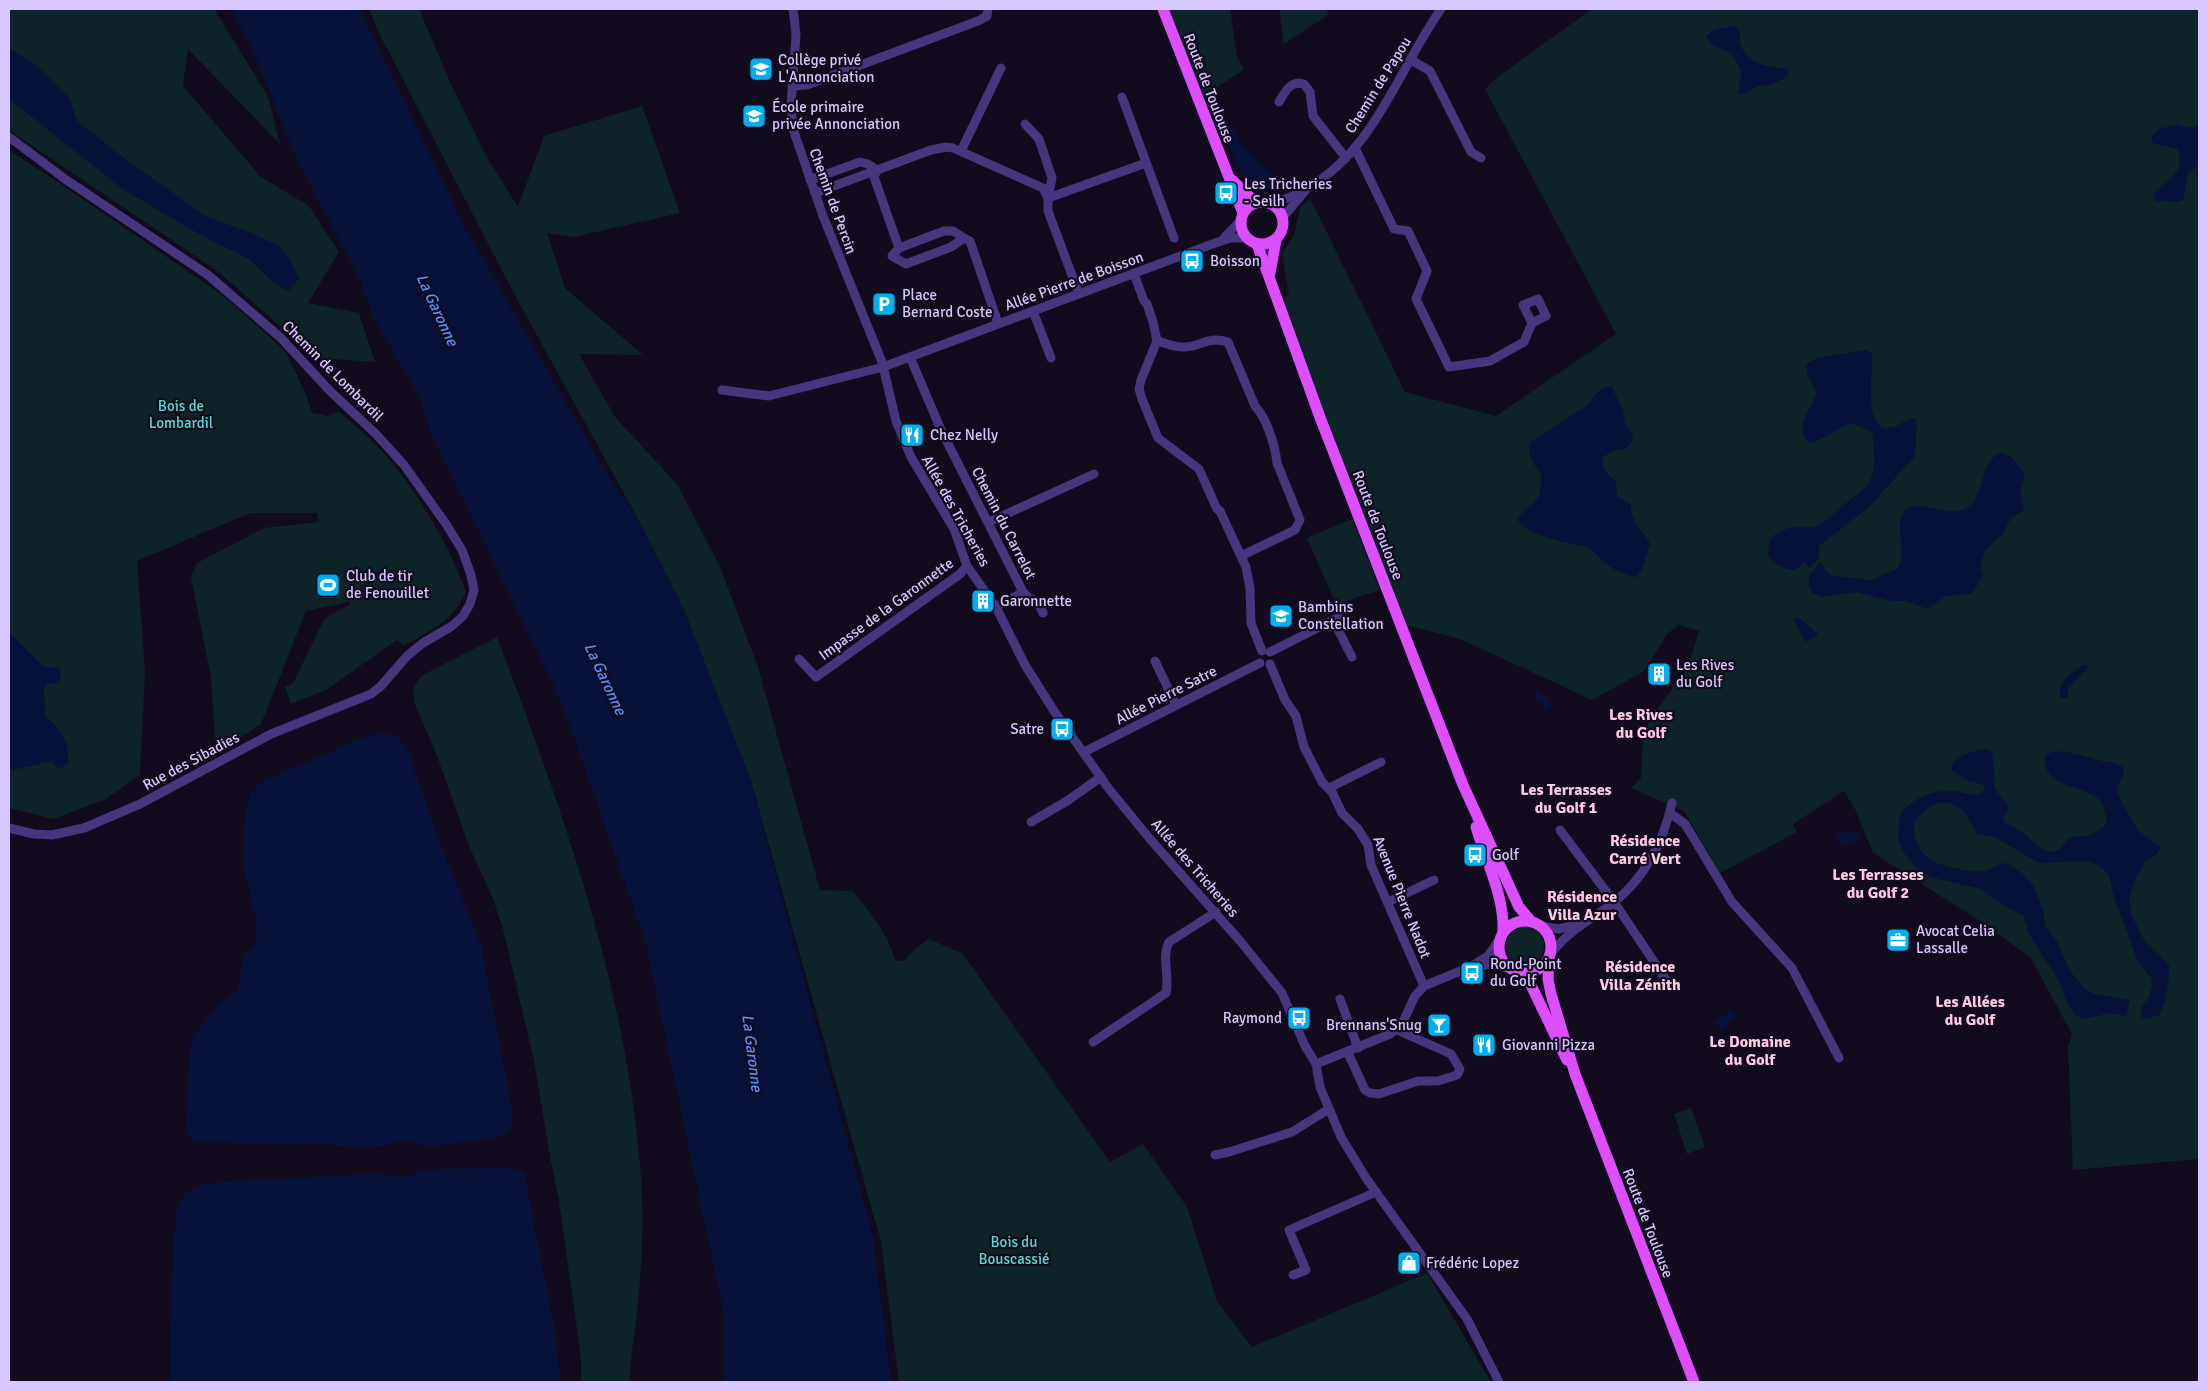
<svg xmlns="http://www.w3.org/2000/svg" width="2208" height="1391" viewBox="0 0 2208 1391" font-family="Signika,sans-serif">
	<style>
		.green { fill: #0e2327 }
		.water { fill: #081139 }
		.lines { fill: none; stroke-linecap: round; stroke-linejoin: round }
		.minor { stroke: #45367d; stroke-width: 9 }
		.major { stroke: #dd4eff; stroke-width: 11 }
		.labels { text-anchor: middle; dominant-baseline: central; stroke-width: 4.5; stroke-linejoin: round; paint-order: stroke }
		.poi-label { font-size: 15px; fill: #d8c7ff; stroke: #110b1d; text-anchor: start }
		.street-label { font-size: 15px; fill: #d8c7ff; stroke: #110b1d }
		.park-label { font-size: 15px; fill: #53dfd5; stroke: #110b1d }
		.water-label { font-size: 16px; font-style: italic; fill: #5592ff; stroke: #110b1d }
		.neighbourhood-label { font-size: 16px; font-weight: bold; fill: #ffc9e2; stroke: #110b1d }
	</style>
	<rect width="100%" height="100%" fill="#110b1d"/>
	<g class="green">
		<path d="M9 9H214L268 96 280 144 188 49 183 86 260 176 309 206 339 252 308 303 359 313 375 362 317 358 216 270 9 130Z"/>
		<path d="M369 9H419L450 82 485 154 518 207 544 136 642 106 680 213 574 237 547 233 565 288 643 355 579 354 615 417 677 484 720 567 758 667 820 890 853 891C870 913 889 934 895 961H904L914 950 928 939 962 953 1110 1162 1143 1144 1187 1207 1217 1301 1252 1347 1427 1273 1491 1382H899L881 1242 751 781 684 610 638 519 511 288 379 33Z"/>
		<path d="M1168 9H1230L1237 56 1244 70 1202 96Z"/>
		<path d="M1279 9H1327L1328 15 1284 44Z"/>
		<path d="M1592 9H2199V1159L2073 1170 2068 1047 2072 1034 2030 957 1977 919 1873 853 1855 809 1844 791 1793 824 1797 832 1720 873 1684 811 1631 788 1641 778 1643 734 1651 718 1688 667 1699 631 1679 625 1668 633 1643 672 1592 700 1460 639 1406 625 1284 310V297L1289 295 1282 254 1294 235 1300 208 1310 198 1405 392 1496 416 1616 334 1485 89 1495 79Z"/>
		<path d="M9 150 61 184 225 297 285 351 306 394 312 413 328 416 338 411C351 422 364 433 376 445 411 480 450 546 466 592 452 623 432 629 404 646L397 640 326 690 291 704 285 687 293 683 325 618 351 604 348 602 306 611 261 724 216 753 211 678 191 577 197 563 264 528 319 522 317 513H250L137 561 145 671 140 775 104 800 53 819 9 808Z"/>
		<path d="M1352 519 1380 590 1336 604 1307 538Z"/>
		<path d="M497 637C563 812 628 991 641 1179 644 1224 642 1268 637 1313 635 1336 629 1359 630 1382H581V1358L559 1201 551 1162 534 1060 503 929 493 899 469 846 436 753 415 705 413 692 416 683 421 676Z"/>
		<circle cx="1525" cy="946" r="19"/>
		<path d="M1691 1108 1705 1147 1687 1154 1674 1114Z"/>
	</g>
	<g class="water">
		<path d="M232 9H360L464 226 600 462 638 519 684 610 751 781 873 1236 891 1382H724L723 1310 645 940 561 701 430 431 421 400 372 315 360 279 298 161 258 62Z"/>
		<path d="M1733 26 1739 29C1740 34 1739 40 1741 45 1747 65 1770 67 1788 69V76L1771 85 1757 86 1746 94 1741 95C1736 88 1742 80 1741 72 1740 68 1736 60 1734 57 1726 45 1713 52 1706 36L1715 29Z"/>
		<path d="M9 48 37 66 69 98 77 121 124 158 206 217 247 231 281 247 291 261 299 279 288 291 271 280 249 259 206 238 124 190 9 99Z"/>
		<path d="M1225 117 1244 147 1275 176 1277 191 1254 188 1242 175 1218 121Z"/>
		<path d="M2179 124 2187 128 2199 125 2197 166 2188 174 2183 200 2177 202 2156 201 2153 197C2156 183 2190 176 2177 149L2153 143 2151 137 2158 129Z"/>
		<path d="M1867 350 1872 354C1874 370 1860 437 1894 427 1900 425 1905 420 1911 418L1916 419C1918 424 1915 448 1915 456L1868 508 1819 546V558L1810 568 1804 563 1794 570C1779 568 1765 562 1769 545 1771 539 1772 536 1777 533 1782 530 1790 528 1795 527 1802 526 1811 529 1818 526 1827 520 1833 514 1841 507 1864 490 1876 484 1874 453 1873 444 1875 438 1870 431L1850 423 1813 443 1808 442C1795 427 1810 408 1817 394L1807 374 1806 364 1817 358Z"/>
		<path d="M1611 386 1623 410 1625 423 1632 433 1633 441 1625 449 1612 451 1603 457C1601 466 1607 476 1615 480L1618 497 1631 505C1631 525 1643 528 1650 544L1642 569 1636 577C1624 576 1611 568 1602 560 1597 556 1591 547 1584 546 1571 545 1522 533 1518 520 1521 509 1535 506 1539 495 1541 489 1541 480 1541 474 1534 465 1526 454 1531 442L1585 407 1601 389Z"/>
		<path d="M2000 453 2011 457 2025 474 2020 492 2024 510 2011 518 2002 535 1986 549 1980 566 1983 576 1972 594 1945 596 1929 608H1925L1906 601H1891L1856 592 1822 597 1812 593 1809 586V574L1821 562 1826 572 1832 576 1871 580 1897 569C1909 550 1893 530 1904 511 1921 498 1948 519 1967 508 1985 498 1979 461 2000 453Z"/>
		<path d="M1798 617 1819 635 1805 642 1793 619Z"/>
		<path d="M9 632 44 667 59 668 61 679 55 683 45 684 44 691 46 717C65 734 67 737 69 763L58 769 51 761 13 770 9 767V730L11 726H9Z"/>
		<path d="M2083 665H2087L2088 668 2068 688V698H2061C2055 683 2072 672 2083 665Z"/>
		<path d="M1537 689H1539L1540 693 1547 696 1552 708 1544 711 1541 703 1533 699Z"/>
		<path d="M377 733C395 734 399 735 408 751L438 839 481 945 513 1114C513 1125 512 1130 504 1136L436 1146H421L408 1140 396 1141 384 1146 370 1147 337 1146 315 1143 290 1145 195 1142 189 1138 186 1127 190 1050 192 1039 216 1005 237 991 241 978V964L244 956 257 941 255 917 244 868 245 813 250 794 261 782 362 738Z"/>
		<path d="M1986 749 1992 753 1993 757 1995 789 2009 807 2003 819C2008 827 2014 827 2022 832 2033 840 2047 861 2062 847 2065 844 2067 840 2070 837 2082 837 2102 834 2107 821 2106 816 2104 807 2102 803 2093 786 2048 790 2045 763 2042 740 2089 758 2098 760 2106 763 2116 761 2123 767L2124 773 2117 787 2118 795 2138 831 2160 847 2158 853 2146 860 2135 879 2129 900 2132 916 2145 942 2169 965C2170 982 2166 998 2160 1015L2144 1019 2141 1016V1006L2148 999 2152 986 2151 978 2137 960 2114 897 2108 873 2098 865 2087 861 2039 863 1996 838 1977 834 1963 810 1949 803H1939L1926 809 1914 822C1913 853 1930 864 1958 869 1967 871 1976 872 1985 871 1993 870 1998 864 2007 863L2023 874 2033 885 2044 913 2045 926 2057 941 2070 971 2085 989 2093 994 2130 1000 2126 1016 2110 1013 2085 1019 2076 1015 2068 1005 2059 981 2029 934 2023 916 1996 901 1981 889 1930 877 1914 866 1902 850 1898 839 1900 814C1912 799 1934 789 1953 791 1960 791 1968 795 1976 795 1981 794 1983 792 1985 788L1984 785 1968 781 1953 771 1951 767C1956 754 1975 751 1986 749Z"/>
		<path d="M1847 831 1860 835 1858 844 1848 842 1841 845 1835 835Z"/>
		<path d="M1991 992 1993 1012 1984 1013 1981 993Z"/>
		<path d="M1730 1009 1737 1016 1722 1030 1715 1023Z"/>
		<path d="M506 1168 525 1172 530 1204 555 1331 561 1382H171L169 1354 175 1222C179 1195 182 1194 207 1183L382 1173C411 1183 405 1173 430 1169Z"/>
	</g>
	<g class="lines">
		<g class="minor">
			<path d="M793 9 796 34 791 105 793 129 823 216 882 362 896 421 911 457 954 529 967 566 996 607 1025 665 1054 711 1109 789 1150 839 1241 942 1282 993 1305 1046 1316 1064 1320 1087 1341 1137 1366 1178 1467 1319 1499 1382"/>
			<path d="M1411 60 1430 71 1471 152 1481 158"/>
			<path d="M792 86 807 85 978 21 987 16 988 9"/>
			<path d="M1122 97 1174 238"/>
			<path d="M1279 102C1285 92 1290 80 1304 84L1310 92 1313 116 1346 158"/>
			<path d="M1025 124 1039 139 1052 178 1048 198"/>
			<path d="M9 137 65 179 208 275 281 338 330 391 376 434 404 465 446 524 462 550 471 575 474 590 470 604 463 616 452 626 423 643 407 656 381 686 371 694 271 734 140 804 84 828 52 835 34 834 9 828"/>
			<path d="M1355 148 1394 229 1408 231 1427 271 1416 299 1449 367 1490 361 1524 342 1532 323 1546 316 1538 299 1523 305 1532 323"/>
			<path d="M961 151 1001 68"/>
			<path d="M877 170 874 177 899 248"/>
			<path d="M810 180 860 162 868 164 877 170"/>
			<path d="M815 193 931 150 946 147 953 148 1043 188 1048 198V211L1079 294"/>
			<path d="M1048 198 1146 163"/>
			<path d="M1273 204C1284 199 1297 195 1308 188 1376 148 1398 70 1441 9"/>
			<path d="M1283 217 1305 191"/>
			<path d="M944 231H953L964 238 951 247 906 264 892 256 899 248Z"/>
			<path d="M964 238 970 241 998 323"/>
			<path d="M1223 239 1241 220"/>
			<path d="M1134 274 1144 301 1147 304 1153 322 1157 341 1141 380 1139 389 1142 399 1158 438 1199 469 1217 509 1220 511 1246 567 1250 589 1251 623 1262 651"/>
			<path d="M1033 311 1051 358"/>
			<path d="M1157 341C1166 343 1175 348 1185 347 1203 346 1207 336 1228 342L1255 406C1267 419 1275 445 1277 463L1300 520 1295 530 1245 554 1242 558"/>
			<path d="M910 357 941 430 1023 592 996 607"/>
			<path d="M722 390 769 396 883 367 1218 242 1231 238H1247"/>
			<path d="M989 522 1094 474"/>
			<path d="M1023 592 1029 598 1037 601 1043 613"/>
			<path d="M1333 620 1352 657"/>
			<path d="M1270 652 1339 617"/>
			<path d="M799 659 816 677 960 574 967 566"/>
			<path d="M1155 661 1176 705"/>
			<path d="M1270 664 1285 700 1296 716 1304 747 1322 782 1332 792 1342 813 1358 829 1368 845 1371 865 1424 986"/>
			<path d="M1084 752 1260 663"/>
			<path d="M1329 788 1381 762"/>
			<path d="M1670 813 1685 824 1732 902 1792 968 1839 1058"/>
			<path d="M1031 822 1067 801 1101 777"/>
			<path d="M1560 830 1614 902 1671 987"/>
			<path d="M1388 902 1434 880"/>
			<path d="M1541 926 1559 929 1576 925"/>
			<path d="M1551 954C1567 931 1591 920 1613 903 1645 878 1663 842 1672 803"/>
			<path d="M1473 967 1491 964 1510 969"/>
			<path d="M1340 999 1358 1048"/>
			<path d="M1093 1042 1166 993C1170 976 1161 958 1169 942L1216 912"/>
			<path d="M1348 1053 1365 1090 1370 1093 1379 1094 1418 1081H1438L1457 1075 1460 1069 1451 1054 1397 1030"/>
			<path d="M1316 1064 1390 1034 1402 1024 1415 996 1424 986 1470 967 1488 956 1499 940"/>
			<path d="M1215 1155 1229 1152 1292 1132 1329 1109"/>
			<path d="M1293 1275 1306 1270 1289 1230 1376 1192"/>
		</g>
		<g class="major">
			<path d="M1163 9 1243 213"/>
			<path d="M1232 180 1256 203"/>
			<circle cx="1262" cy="223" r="21"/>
			<path d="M1257 244 1321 420 1463 785 1519 907 1531 921"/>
			<path d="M1270 273 1276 240"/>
			<path d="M1476 827C1486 861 1505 897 1503 933"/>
			<circle cx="1525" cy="947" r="26"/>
			<path d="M1549 959 1548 979 1551 994 1575 1074 1694 1382"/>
			<path d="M1521 973 1528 979 1567 1060"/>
		</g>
	</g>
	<defs>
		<g id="school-square" transform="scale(1.25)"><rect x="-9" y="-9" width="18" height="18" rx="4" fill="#00aef2" stroke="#110b1d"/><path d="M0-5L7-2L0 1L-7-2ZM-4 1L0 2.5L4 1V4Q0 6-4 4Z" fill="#fff"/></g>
		<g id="bus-square" transform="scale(1.25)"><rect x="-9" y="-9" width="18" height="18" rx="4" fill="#00aef2" stroke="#110b1d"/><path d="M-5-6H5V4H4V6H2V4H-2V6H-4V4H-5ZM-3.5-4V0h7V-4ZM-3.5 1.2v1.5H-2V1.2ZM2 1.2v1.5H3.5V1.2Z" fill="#fff"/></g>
		<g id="parking-square" transform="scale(1.25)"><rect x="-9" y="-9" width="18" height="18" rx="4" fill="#00aef2" stroke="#110b1d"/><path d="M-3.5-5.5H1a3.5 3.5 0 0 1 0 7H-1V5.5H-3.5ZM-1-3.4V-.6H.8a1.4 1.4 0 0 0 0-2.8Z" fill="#fff"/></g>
		<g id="restaurant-square" transform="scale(1.25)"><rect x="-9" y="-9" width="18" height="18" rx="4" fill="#00aef2" stroke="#110b1d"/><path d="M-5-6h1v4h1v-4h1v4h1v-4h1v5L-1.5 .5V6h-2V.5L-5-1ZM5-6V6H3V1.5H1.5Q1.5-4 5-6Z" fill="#fff"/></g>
		<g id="stadium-square" transform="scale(1.25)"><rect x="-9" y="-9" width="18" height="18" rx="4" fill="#00aef2" stroke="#110b1d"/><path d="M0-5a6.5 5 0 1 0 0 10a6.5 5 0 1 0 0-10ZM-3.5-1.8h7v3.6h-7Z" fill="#fff"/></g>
		<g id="building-square" transform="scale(1.25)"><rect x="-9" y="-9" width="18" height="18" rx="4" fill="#00aef2" stroke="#110b1d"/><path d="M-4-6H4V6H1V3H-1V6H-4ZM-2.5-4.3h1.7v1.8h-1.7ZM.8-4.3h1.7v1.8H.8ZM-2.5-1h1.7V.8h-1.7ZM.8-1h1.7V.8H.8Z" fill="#fff"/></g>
		<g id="office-square" transform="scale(1.25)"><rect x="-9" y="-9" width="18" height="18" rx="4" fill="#00aef2" stroke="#110b1d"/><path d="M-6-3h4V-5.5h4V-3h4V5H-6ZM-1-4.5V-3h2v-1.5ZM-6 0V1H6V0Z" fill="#fff"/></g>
		<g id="bar-square" transform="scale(1.25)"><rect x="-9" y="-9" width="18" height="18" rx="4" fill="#00aef2" stroke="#110b1d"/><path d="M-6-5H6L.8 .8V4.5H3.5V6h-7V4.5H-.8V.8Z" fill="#fff"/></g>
		<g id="shop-square" transform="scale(1.25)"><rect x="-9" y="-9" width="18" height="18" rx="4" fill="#00aef2" stroke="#110b1d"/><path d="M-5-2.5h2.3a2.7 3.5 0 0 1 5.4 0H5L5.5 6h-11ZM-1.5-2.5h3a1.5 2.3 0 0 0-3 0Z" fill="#fff"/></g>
	</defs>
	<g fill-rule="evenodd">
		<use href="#school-square" x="761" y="69"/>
		<use href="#school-square" x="754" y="116"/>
		<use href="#bus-square" x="1226" y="193"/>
		<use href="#bus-square" x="1192" y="261"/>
		<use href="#parking-square" x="884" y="304"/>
		<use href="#restaurant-square" x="912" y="435"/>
		<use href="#stadium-square" x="328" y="585"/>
		<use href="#building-square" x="983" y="601"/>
		<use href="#school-square" x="1281" y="616"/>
		<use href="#building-square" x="1659" y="674"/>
		<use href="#bus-square" x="1062" y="729"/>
		<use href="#bus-square" x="1475" y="855"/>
		<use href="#office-square" x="1898" y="940"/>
		<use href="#bus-square" x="1472" y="973"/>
		<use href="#bus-square" x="1299" y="1018"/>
		<use href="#bar-square" x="1439" y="1025"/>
		<use href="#restaurant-square" x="1484" y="1045"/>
		<use href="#shop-square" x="1409" y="1263"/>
	</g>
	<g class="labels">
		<g class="poi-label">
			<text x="778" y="60">Collège privé<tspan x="778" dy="17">L'Annonciation</tspan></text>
			<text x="772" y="107">École primaire<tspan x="772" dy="17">privée Annonciation</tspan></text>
			<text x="1244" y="184">Les Tricheries<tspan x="1244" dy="17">- Seilh</tspan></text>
			<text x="1210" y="261">Boisson</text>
			<text x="902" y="295">Place<tspan x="902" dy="17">Bernard Coste</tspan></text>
			<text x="930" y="435">Chez Nelly</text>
			<text x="346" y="576">Club de tir<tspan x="346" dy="17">de Fenouillet</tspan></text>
			<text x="1000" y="601">Garonnette</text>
			<text x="1298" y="607">Bambins<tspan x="1298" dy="17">Constellation</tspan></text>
			<text x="1676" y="665">Les Rives<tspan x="1676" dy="17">du Golf</tspan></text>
			<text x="1044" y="729" text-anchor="end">Satre</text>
			<text x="1492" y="855">Golf</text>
			<text x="1916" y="931">Avocat Celia<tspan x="1916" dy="17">Lassalle</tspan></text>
			<text x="1490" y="964">Rond-Point<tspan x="1490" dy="17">du Golf</tspan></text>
			<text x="1282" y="1018" text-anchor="end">Raymond</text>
			<text x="1422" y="1025" text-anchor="end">Brennans'Snug</text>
			<text x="1502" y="1045">Giovanni Pizza</text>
			<text x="1426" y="1263">Frédéric Lopez</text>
		</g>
		<g class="street-label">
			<text transform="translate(1378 85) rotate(-58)">Chemin de Papou</text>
			<text transform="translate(1209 88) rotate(69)">Route de Toulouse</text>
			<text transform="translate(833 201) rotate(70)">Chemin de Percin</text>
			<text transform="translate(1074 281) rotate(-20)">Allée Pierre de Boisson</text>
			<text transform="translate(333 371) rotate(45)">Chemin de Lombardil</text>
			<text transform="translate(956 511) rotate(61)">Allée des Tricheries</text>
			<text transform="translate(1004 523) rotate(63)">Chemin du Carrelot</text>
			<text transform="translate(1378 525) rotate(69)">Route de Toulouse</text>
			<text transform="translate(886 609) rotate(-36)">Impasse de la Garonnette</text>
			<text transform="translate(1166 695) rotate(-27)">Allée Pierre Satre</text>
			<text transform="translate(191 761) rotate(-28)">Rue des Sibadies</text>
			<text transform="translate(1195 868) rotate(49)">Allée des Tricheries</text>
			<text transform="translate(1402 897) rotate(68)">Avenue Pierre Nadot</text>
			<text transform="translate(1648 1223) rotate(69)">Route de Toulouse</text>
		</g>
		<g class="park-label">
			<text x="181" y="406">Bois de<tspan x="181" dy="17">Lombardil</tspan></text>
			<text x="1014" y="1242">Bois du<tspan x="1014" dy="17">Bouscassié</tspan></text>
		</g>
		<g class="water-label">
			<text transform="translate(437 310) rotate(65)">La Garonne</text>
			<text transform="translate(605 679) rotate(65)">La Garonne</text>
			<text transform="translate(752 1053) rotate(83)">La Garonne</text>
		</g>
		<g class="neighbourhood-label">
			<text x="1641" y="715">Les Rives<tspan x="1641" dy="18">du Golf</tspan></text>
			<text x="1566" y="790">Les Terrasses<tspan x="1566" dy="18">du Golf 1</tspan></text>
			<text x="1645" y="841">Résidence<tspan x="1645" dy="18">Carré Vert</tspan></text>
			<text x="1878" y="875">Les Terrasses<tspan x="1878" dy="18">du Golf 2</tspan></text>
			<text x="1582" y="897">Résidence<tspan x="1582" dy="18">Villa Azur</tspan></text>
			<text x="1640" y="967">Résidence<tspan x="1640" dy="18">Villa Zénith</tspan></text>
			<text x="1970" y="1002">Les Allées<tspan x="1970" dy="18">du Golf</tspan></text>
			<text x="1750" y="1042">Le Domaine<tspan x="1750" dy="18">du Golf</tspan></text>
		</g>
	</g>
	<rect width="2208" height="1391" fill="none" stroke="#d8c7ff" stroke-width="20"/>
</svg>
